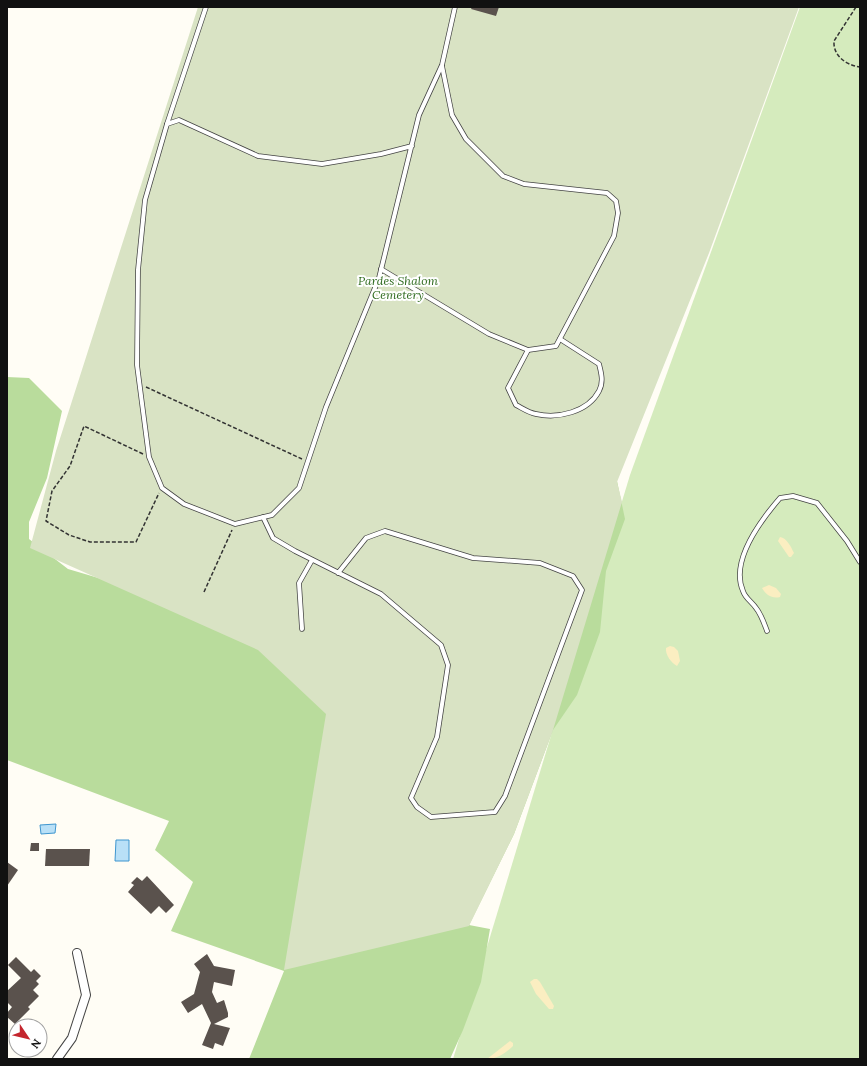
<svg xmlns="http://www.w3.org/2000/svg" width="867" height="1066" viewBox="0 0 867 1066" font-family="Lora,serif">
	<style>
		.green { fill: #d5ebbd }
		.forest { fill: #b9dc9c }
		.sand { fill: #fbeec1 }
		.cemetery { fill: #d9e3c4 }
		.water { fill: #b9e0f7; stroke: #3f96cf }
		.building { fill: #5a524d }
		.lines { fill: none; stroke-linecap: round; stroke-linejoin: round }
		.lane-casing { stroke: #444; stroke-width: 5.5 }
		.street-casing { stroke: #444; stroke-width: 10 }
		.path { stroke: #333; stroke-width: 1.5; stroke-dasharray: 4 2; stroke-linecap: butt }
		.lane { stroke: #fff; stroke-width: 4 }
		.street { stroke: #fff; stroke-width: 8 }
		.labels { text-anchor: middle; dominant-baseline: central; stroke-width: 4; stroke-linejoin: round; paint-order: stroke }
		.park-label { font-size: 12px; font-style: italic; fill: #2f6b1f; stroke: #fff }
	</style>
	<rect width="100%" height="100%" fill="#fffdf5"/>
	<path class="green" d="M800 7H860V1059H453L630 475Z"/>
	<path class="forest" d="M7 377 29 378 62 411 47 478 29 522V539L68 569 183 603 613 462 625 519 606 571 600 632 577 695 553 730 514 834 469 925 490 929 481 982 463 1030 450 1059H249L284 971 171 931 193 882 155 850 169 821 7 760Z"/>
	<g class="sand">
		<path d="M780 537C787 538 791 547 794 553L791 557H789L778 541Z"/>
		<path d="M769 585 776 588 781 594 780 597C772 599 766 595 762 588Z"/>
		<path d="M670 646 674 647 678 651 680 661 677 666C671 663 665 654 666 648Z"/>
		<path d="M534 979H537L540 982 554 1006 553 1009H549L536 994 530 982Z"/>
		<path d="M510 1041 513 1043V1046C506 1053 497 1059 487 1059Z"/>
	</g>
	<path class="cemetery" d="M198 7H799L709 253 617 482 622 502 553 730 514 834 469 926 284 970 326 714 258 650 30 548 56 451Z"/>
	<g class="water">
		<path d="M56 824 55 833 41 834 40 825Z"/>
		<path d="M116 840H129V861H115Z"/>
	</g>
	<g class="building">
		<path d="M472 7H499L496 16 471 9Z"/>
		<path d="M31 843H39V851H30Z"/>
		<path d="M46 849H90L89 866H45Z"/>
		<path d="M7 862 18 870 7 886Z"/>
		<path d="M147 876 174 905 166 913 159 906 151 914 128 892 134 885 131 883 137 877 142 881Z"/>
		<path d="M207 954 214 966 235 970 232 986 214 982 212 992 217 1003 224 1000 228 1013V1017L214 1024 230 1028 223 1046 215 1043 213 1049 202 1045 211 1023 202 1004 188 1013 181 1002 194 994 200 972 194 964Z"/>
		<path d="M16 957 31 972 34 969 41 976 36 981 39 984 33 990 39 996 28 1007 30 1009 15 1024 7 1017V1013L12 1007 7 1002V991L21 978 8 965Z"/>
	</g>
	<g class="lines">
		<g class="lane-casing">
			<g id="lane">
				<path d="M167 124 206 7"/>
				<path d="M412 146 381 154 322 164 258 156 179 120 167 124 145 200 138 270 137 365 149 457 162 488 184 504 235 524 272 515 299 488 326 407 379 278 419 115 442 65 455 7"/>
				<path d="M381 269 489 334 528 350 556 346 614 236 618 213 616 201 607 193 524 184 503 176 466 139 452 115 442 66"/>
				<path d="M528 350 508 388 516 405C522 408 529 413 536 414 558 419 588 412 599 391 604 382 601 372 599 364L560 339"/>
				<path d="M263 517 273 538 295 551 381 594 441 645 448 665 437 737 411 798 417 807 431 817 495 812 505 796 582 590 573 576 540 563 473 558 385 531 366 538 338 573"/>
				<path d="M302 629 299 583 312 560"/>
				<path d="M767 631C764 623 761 614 756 608 752 602 745 598 743 591 730 561 761 520 780 498L793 496 817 503 847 541 860 562"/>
			</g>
		</g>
		<g class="street-casing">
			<path id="street" d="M57 1059 72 1038 86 995 77 953"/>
		</g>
		<g class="path">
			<path d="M856 7 834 41C833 56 846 65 860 67"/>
			<path d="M146 387 302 459"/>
			<path d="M143 454 84 426 70 466 52 491 46 521 69 535 90 542H136L159 493"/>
			<path d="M204 592 232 530"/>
		</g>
		<use href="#lane" class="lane"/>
		<use href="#street" class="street"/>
	</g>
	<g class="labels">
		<g class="park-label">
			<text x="398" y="280">Pardes Shalom<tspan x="398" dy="14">Cemetery</tspan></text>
		</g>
	</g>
	<rect width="867" height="1066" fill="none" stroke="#111111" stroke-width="16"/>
	<g transform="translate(28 1038) rotate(125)"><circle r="19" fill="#ffffff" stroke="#a0a0a0"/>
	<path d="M0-3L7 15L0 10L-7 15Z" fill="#c4262e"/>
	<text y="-6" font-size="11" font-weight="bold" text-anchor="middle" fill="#111111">N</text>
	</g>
</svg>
